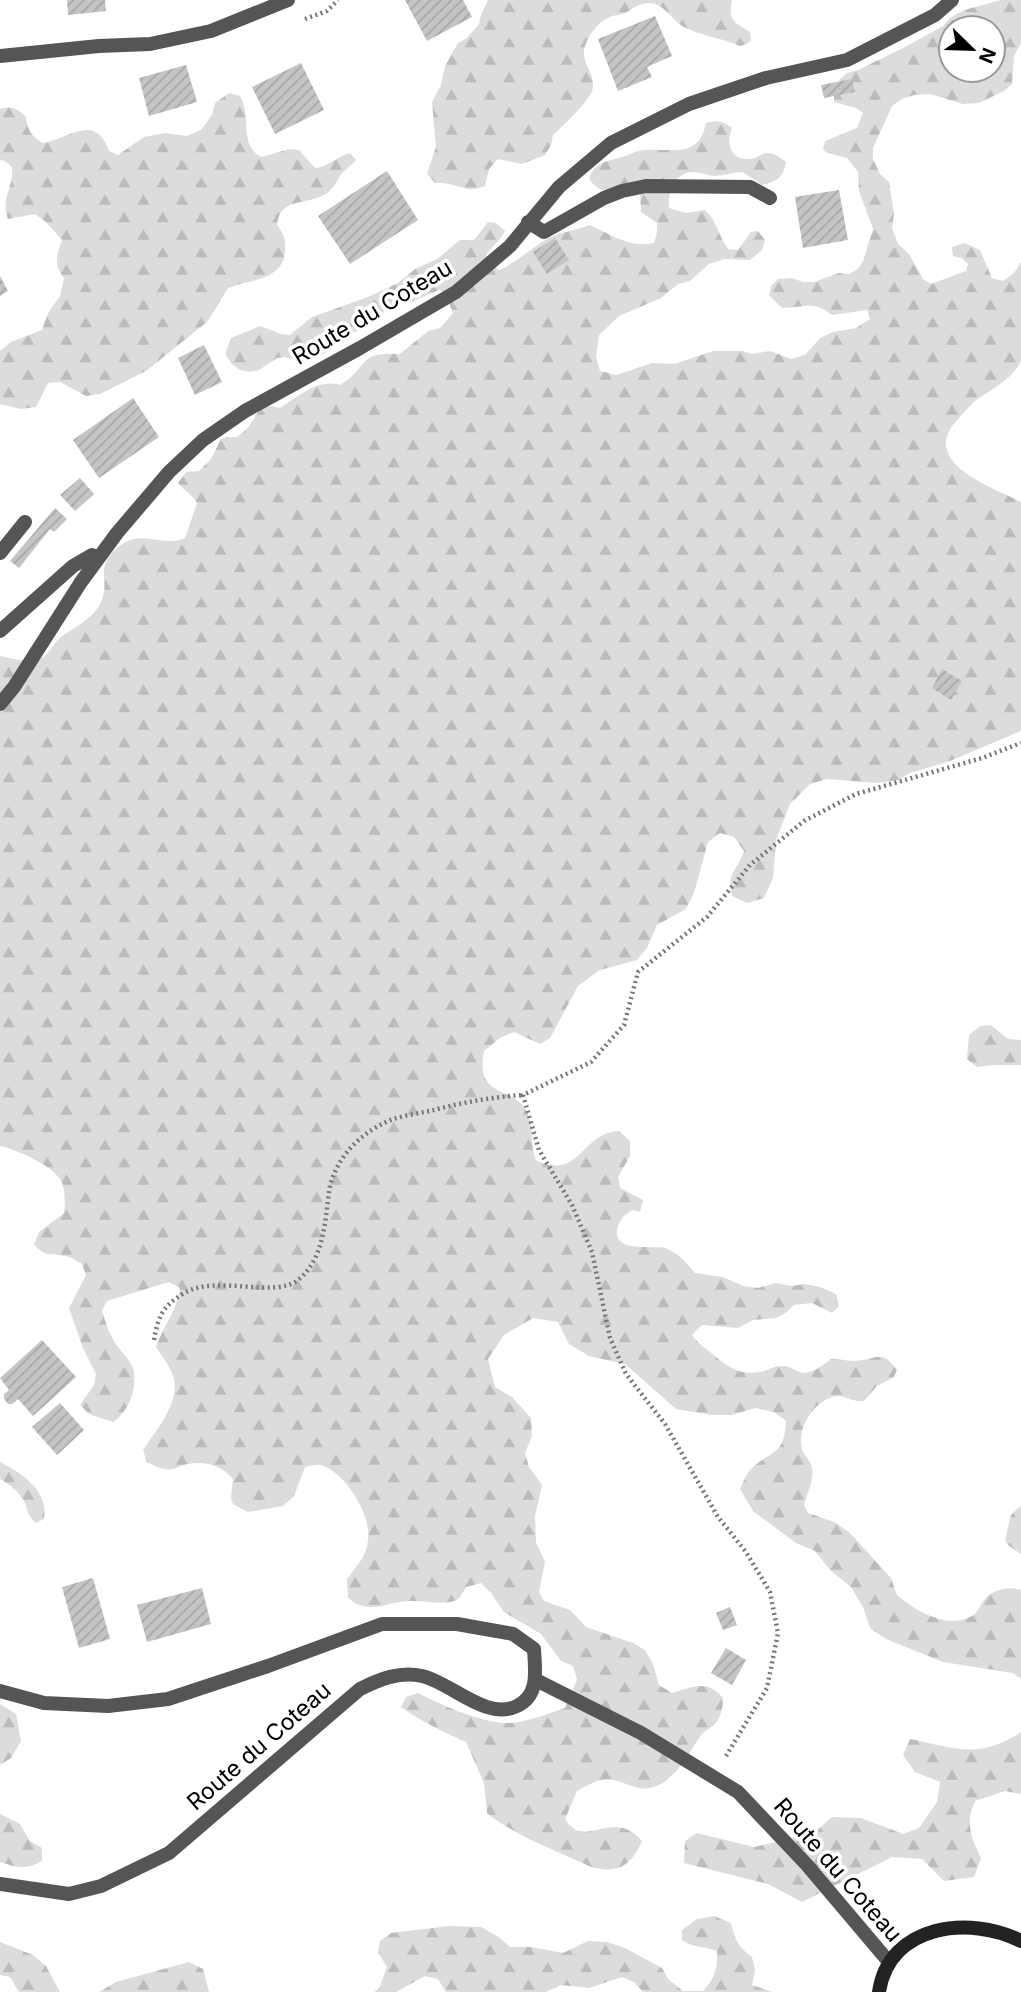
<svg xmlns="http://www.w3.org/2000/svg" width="1021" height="1992" viewBox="0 0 1021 1992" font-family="Inter,sans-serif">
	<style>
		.forest { fill: url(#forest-firs); fill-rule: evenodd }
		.building { fill: url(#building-hatch) }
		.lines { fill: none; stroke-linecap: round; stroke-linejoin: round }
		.path { stroke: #777; stroke-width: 4.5; stroke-dasharray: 2 3.5; stroke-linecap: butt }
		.lane { stroke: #555; stroke-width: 14 }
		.street { stroke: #555; stroke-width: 14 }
		.secondary { stroke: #222; stroke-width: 14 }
		.labels { text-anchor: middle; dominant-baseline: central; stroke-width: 7; stroke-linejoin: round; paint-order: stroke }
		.street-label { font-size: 23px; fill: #000; stroke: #fff }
	</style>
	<defs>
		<pattern id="forest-firs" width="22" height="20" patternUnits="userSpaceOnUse" patternTransform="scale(1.75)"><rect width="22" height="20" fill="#dcdcdc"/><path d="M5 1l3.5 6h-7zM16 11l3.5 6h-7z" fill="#bbb"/></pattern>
		<pattern id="building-hatch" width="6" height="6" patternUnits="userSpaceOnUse" patternTransform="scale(1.75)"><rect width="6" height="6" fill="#c4c4c4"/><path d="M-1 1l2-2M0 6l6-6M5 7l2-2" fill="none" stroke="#a7a7a7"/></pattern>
	</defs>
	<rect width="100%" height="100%" fill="#fff"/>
	<g class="forest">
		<path d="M488 0H732C728 21 733 21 750 32L751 40 747 44 740 46C722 38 701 36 684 27 673 21 667 8 655 4 643 0 634 8 625 13 620 15 615 15 610 17 597 22 583 41 584 55 585 67 597 78 592 91 587 103 563 126 553 135L551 145 545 155 522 164 498 159 489 169 485 186C466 195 454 181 435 183L427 174 436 147 432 102 441 85 445 66 458 43 467 38 479 24 481 15Z"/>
		<path d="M1001 0H1021V43L1014 56 1012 84 1004 91 979 103 963 104 930 94 914 95 902 99 892 106 873 148V159L880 174 889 182 894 214 892 228 898 244 909 254 923 279 931 284 966 271 968 264 962 258 953 256 952 247 964 243 980 250 992 278 1003 281 1014 273 1021 262C1021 288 1021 313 1021 338 1021 344 1021 354 1021 360 1016 375 995 388 982 396 973 401 966 411 959 418 916 462 990 486 1021 502V731L950 761 910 773 898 780 878 783 827 779 810 784 790 804 776 840 773 878 764 898 747 903 732 896C726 872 737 872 744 851L734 837 720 833 708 842 694 893 686 909 657 925 647 948 637 960 600 970 578 986 550 1038 540 1044 514 1032 500 1038 484 1051C474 1099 514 1085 527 1112 535 1130 529 1142 536 1160 580 1182 580 1133 619 1131L630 1141V1156L618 1177 620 1188 643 1200 640 1212 633 1210C625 1214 622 1217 618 1226 609 1254 653 1245 665 1248 678 1252 687 1264 695 1273L723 1277 743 1286 758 1288 776 1283 791 1286 805 1284 820 1287 836 1294 839 1306 832 1313 812 1303 794 1305 784 1314 776 1318 753 1320 738 1328 702 1325 692 1335C702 1348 705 1347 716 1357 731 1369 740 1375 761 1372 768 1370 774 1366 782 1366 789 1366 791 1368 797 1371 809 1377 822 1366 831 1359 839 1359 848 1361 855 1361 877 1360 881 1348 897 1370L894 1377 877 1386 864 1401C851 1402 847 1396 838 1396 816 1398 796 1427 802 1449 804 1456 811 1460 812 1468 814 1480 807 1494 804 1505L808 1513 834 1522 849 1532 891 1578 897 1595C915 1611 948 1630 972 1616 979 1611 981 1604 985 1599 993 1589 1010 1586 1021 1590V1679L1013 1673 943 1662 886 1639 870 1628 863 1607 851 1587 830 1570 815 1551 796 1543 753 1511 740 1489C743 1483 746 1474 751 1469 773 1448 784 1457 786 1421L774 1412 755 1408 732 1415H712L676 1409 625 1364 589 1356 569 1344 558 1322 533 1318 504 1335 488 1359 495 1387 512 1397 531 1418 532 1436 525 1453 529 1467 542 1485 535 1516 536 1542 545 1562 539 1592 544 1601 570 1610 586 1627 633 1643 645 1650 653 1664 659 1685 672 1693C694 1687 707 1679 723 1698 723 1707 721 1717 715 1724 711 1728 706 1730 702 1734 688 1753 675 1783 650 1788 636 1791 626 1782 613 1780 601 1777 588 1785 577 1791L565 1819C585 1852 612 1806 642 1841 631 1866 618 1874 591 1867 557 1851 515 1836 487 1813L484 1783 466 1742C444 1732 420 1721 401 1707L406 1697 418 1693C441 1705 480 1722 506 1723 526 1723 546 1714 565 1708L577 1680 573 1666 561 1661 541 1634 504 1612 491 1593 481 1583 466 1587C463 1593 459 1601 451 1602 439 1604 425 1601 412 1601 387 1600 371 1617 348 1598L347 1579C356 1567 367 1556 368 1540 372 1515 345 1472 321 1465 316 1464 310 1466 305 1467L294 1496 283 1506 248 1512 233 1504 231 1498 233 1479C221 1464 202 1460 183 1465 182 1465 175 1469 173 1469 164 1471 155 1466 147 1462L143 1450C156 1431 174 1410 175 1386 175 1372 163 1358 156 1347 164 1324 176 1313 180 1288L169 1282 107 1301 102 1310C105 1321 108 1331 114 1341 119 1350 130 1359 133 1368 138 1387 129 1412 113 1422L89 1414 80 1405 94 1385 96 1374 83 1348 69 1308 86 1275 82 1264C77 1261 71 1257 65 1256 50 1252 46 1259 34 1244L39 1232 64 1213C65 1203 66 1188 60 1179 49 1164 18 1150 0 1146V656C11 658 26 663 38 660 48 657 53 643 61 637 76 626 98 617 103 596 108 578 97 567 114 551 140 525 158 549 185 538L197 503C192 494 184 491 178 483L186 472 199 471 211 459 221 439 227 437H237L248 428 261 407 271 406 280 408C299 396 318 378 340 385 370 367 356 351 400 354L428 331 440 328 453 313 445 293 439 290 411 302H400L390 305 371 325 343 337 330 350 312 360 303 362 284 357 277 358 259 370 250 372 240 370 232 364 225 354 231 338 260 326 281 334 290 335 312 317 368 297 398 283 415 269 437 259 460 240H474L488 222 496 223 505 231C500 241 492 246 486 255L498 270C513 266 534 245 551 237 563 231 577 231 589 225 609 233 630 249 654 243L657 233V223L641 212 640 189C620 190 600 198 589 178 595 161 610 161 625 156 632 154 637 150 645 150 673 148 699 159 706 123 717 120 724 121 732 128 726 143 730 161 750 159 756 159 761 154 766 153 775 152 780 158 786 162 784 177 776 182 762 185L743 172C734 172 725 175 716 176 708 176 701 172 694 172 674 172 668 192 669 208L686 213 705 210C718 223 718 235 728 249L738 250 751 232 758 231 765 240 762 250 750 260 725 259 709 264 690 281 678 284 661 298 619 316 599 335 596 357 600 371 616 375 652 363 675 364 713 351H743L751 354 770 351 791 359 805 355 820 338 833 332 856 328 870 319 867 310 832 315C813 300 805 308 782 308L769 295 771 286 778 279 792 278 803 282H814L839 273 849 274 858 269 863 261 873 229 859 191 858 172 847 158 827 153 823 149 825 141 857 128 863 113 856 108 834 102V91L840 79 847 73 858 70 905 47 943 26 950 18 964 10ZM951 28H993V70H951Z"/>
		<path d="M229 93 240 96C252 115 238 144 261 157L290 149 299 150 315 168C328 167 337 156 350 153L356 160C351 166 344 170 340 176 336 183 333 189 326 194 307 206 280 196 277 225 284 234 286 239 285 251 283 281 250 279 228 288L207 322 146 371 100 394 86 396 60 382 48 383 36 407 21 409 0 404V351L11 342 42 330 48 313 60 296 64 278C53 265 57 255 62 240L46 222 35 214 8 219C0 197 14 189 12 167L5 161 0 160V109C12 105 18 109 26 117 27 130 32 137 43 143 70 138 95 112 109 151L118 155 144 137 165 133 187 136 201 130 212 115 215 103Z"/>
		<path d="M991 1025 1008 1039 1021 1040V1065H993L977 1067 967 1059 969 1035 980 1026Z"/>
		<path d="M0 1462C22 1473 49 1491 44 1519L36 1523C28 1516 28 1512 25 1503 20 1492 10 1485 0 1479Z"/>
		<path d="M1019 1507H1021V1554L1009 1546 1005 1540 1011 1515Z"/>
		<path d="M0 1704 16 1714 21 1741 11 1758 0 1765Z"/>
		<path d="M1021 1732V1794L1005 1791 975 1801C965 1824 971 1837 981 1858L974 1877 944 1881 922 1859 892 1857 802 1902 768 1884 684 1863 685 1841 697 1833 754 1847 814 1833 832 1817 861 1818 903 1834 919 1828 937 1802 940 1782 915 1772 903 1755 910 1739C956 1748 978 1760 1021 1732Z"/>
		<path d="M0 1814 20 1824 30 1841 42 1848V1861C26 1870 18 1868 0 1862Z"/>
		<path d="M714 1916 731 1923C735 1939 738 1947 752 1957L755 1970 752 1985 772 1992H643L634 1982 622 1977 589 1988 561 1985 546 1992H446L438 1979 425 1976 396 1992H374L379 1989 387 1967 378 1952 380 1941 391 1933 449 1926 481 1927 500 1938 510 1947H532L563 1953 588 1941 607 1942 625 1948 662 1968 668 1979 683 1991H703C715 1978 718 1968 717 1951 704 1946 693 1948 682 1940V1930L697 1919Z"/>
		<path d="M0 1942 33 1955 46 1966 60 1992H19L10 1977 0 1975Z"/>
		<path d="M189 1962 203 1969 209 1992H99L116 1982Z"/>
	</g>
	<g class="building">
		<path d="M67 0H105L106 11 68 15Z"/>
		<path d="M405 0H463L472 17 427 41Z"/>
		<path d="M655 16 672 56 647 67 652 77 618 91 598 39Z"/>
		<path d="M301 63 324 110 275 134 252 87Z"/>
		<path d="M186 65 197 102 149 116 139 78Z"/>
		<path d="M852 79 855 92 824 98 821 85Z"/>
		<path d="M387 171 418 220 350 264 318 216Z"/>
		<path d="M839 190 848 240 803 248 795 197Z"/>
		<path d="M555 238 569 260 547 274 533 252Z"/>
		<path d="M0 276 8 291 0 296Z"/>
		<path d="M204 345 222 382 195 395 178 358Z"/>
		<path d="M133 398 159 437 99 478 73 440Z"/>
		<path d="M80 478 94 494 75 511 60 495Z"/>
		<path d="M55 508 67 519 54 532 50 529 19 568 10 561Z"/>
		<path d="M942 669 962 681 951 700 932 688Z"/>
		<path d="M42 1340 76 1377 33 1416 18 1399 12 1404H8L4 1399V1394L9 1390 0 1378Z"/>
		<path d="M60 1403 84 1430 57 1455 32 1427Z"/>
		<path d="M93 1578 110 1639 79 1648 62 1587Z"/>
		<path d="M202 1588 211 1624 147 1642 137 1605Z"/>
		<path d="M730 1607 737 1625 723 1630 716 1613Z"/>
		<path d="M726 1648 746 1660 732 1685 711 1673Z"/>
	</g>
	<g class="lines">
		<g class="path">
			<path d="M305 19 327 11 338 0"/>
			<path d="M154 1340C158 1316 163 1306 184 1293 218 1274 273 1299 298 1280 324 1259 325 1222 329 1192 334 1158 362 1131 393 1119 406 1115 421 1113 434 1110 464 1102 493 1097 523 1095"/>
			<path d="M726 1756 767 1688 778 1633 770 1592 746 1552 718 1517 665 1424 626 1374 610 1338 592 1252 572 1205 539 1150 523 1095 591 1062 624 1025 638 972 707 917 750 865 804 821 856 794 982 758 1021 743"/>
		</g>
		<g class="lane">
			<path d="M528 222 544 232 604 198 622 191 646 186 750 187 770 198"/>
			<path d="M0 553 25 522"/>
			<path d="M0 631 73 566 92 555 98 558"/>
		</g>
		<g class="street">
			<path d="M0 56 99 46 150 44 211 31 288 0"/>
			<path d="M0 704 14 687 81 582 117 533 169 472 203 440 245 411 360 348 456 292 510 246 559 187 611 143 689 104 766 78 847 60 935 15 952 0"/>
			<path d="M536 1680 641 1733 738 1792 807 1865 889 1962"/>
			<path d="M0 1691 44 1703 108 1706 168 1699 268 1666 382 1624H457L513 1634 534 1649C535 1670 540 1695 517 1706 486 1721 452 1683 422 1676 400 1671 380 1679 360 1689L169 1853 101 1886 69 1894 0 1884"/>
		</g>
		<path class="secondary" d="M879 1992C889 1924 970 1915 1021 1941"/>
	</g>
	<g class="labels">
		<g class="street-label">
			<text transform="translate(372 312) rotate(-31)">Route du Coteau</text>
			<text transform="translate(259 1746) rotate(-41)">Route du Coteau</text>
			<text transform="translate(838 1870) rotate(49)">Route du Coteau</text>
		</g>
	</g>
	<g transform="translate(972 49) rotate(113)"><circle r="33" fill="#ffffff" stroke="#999999" stroke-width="2"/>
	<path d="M0-5L12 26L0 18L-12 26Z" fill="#000000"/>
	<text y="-10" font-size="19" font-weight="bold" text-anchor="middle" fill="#000000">N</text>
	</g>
</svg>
